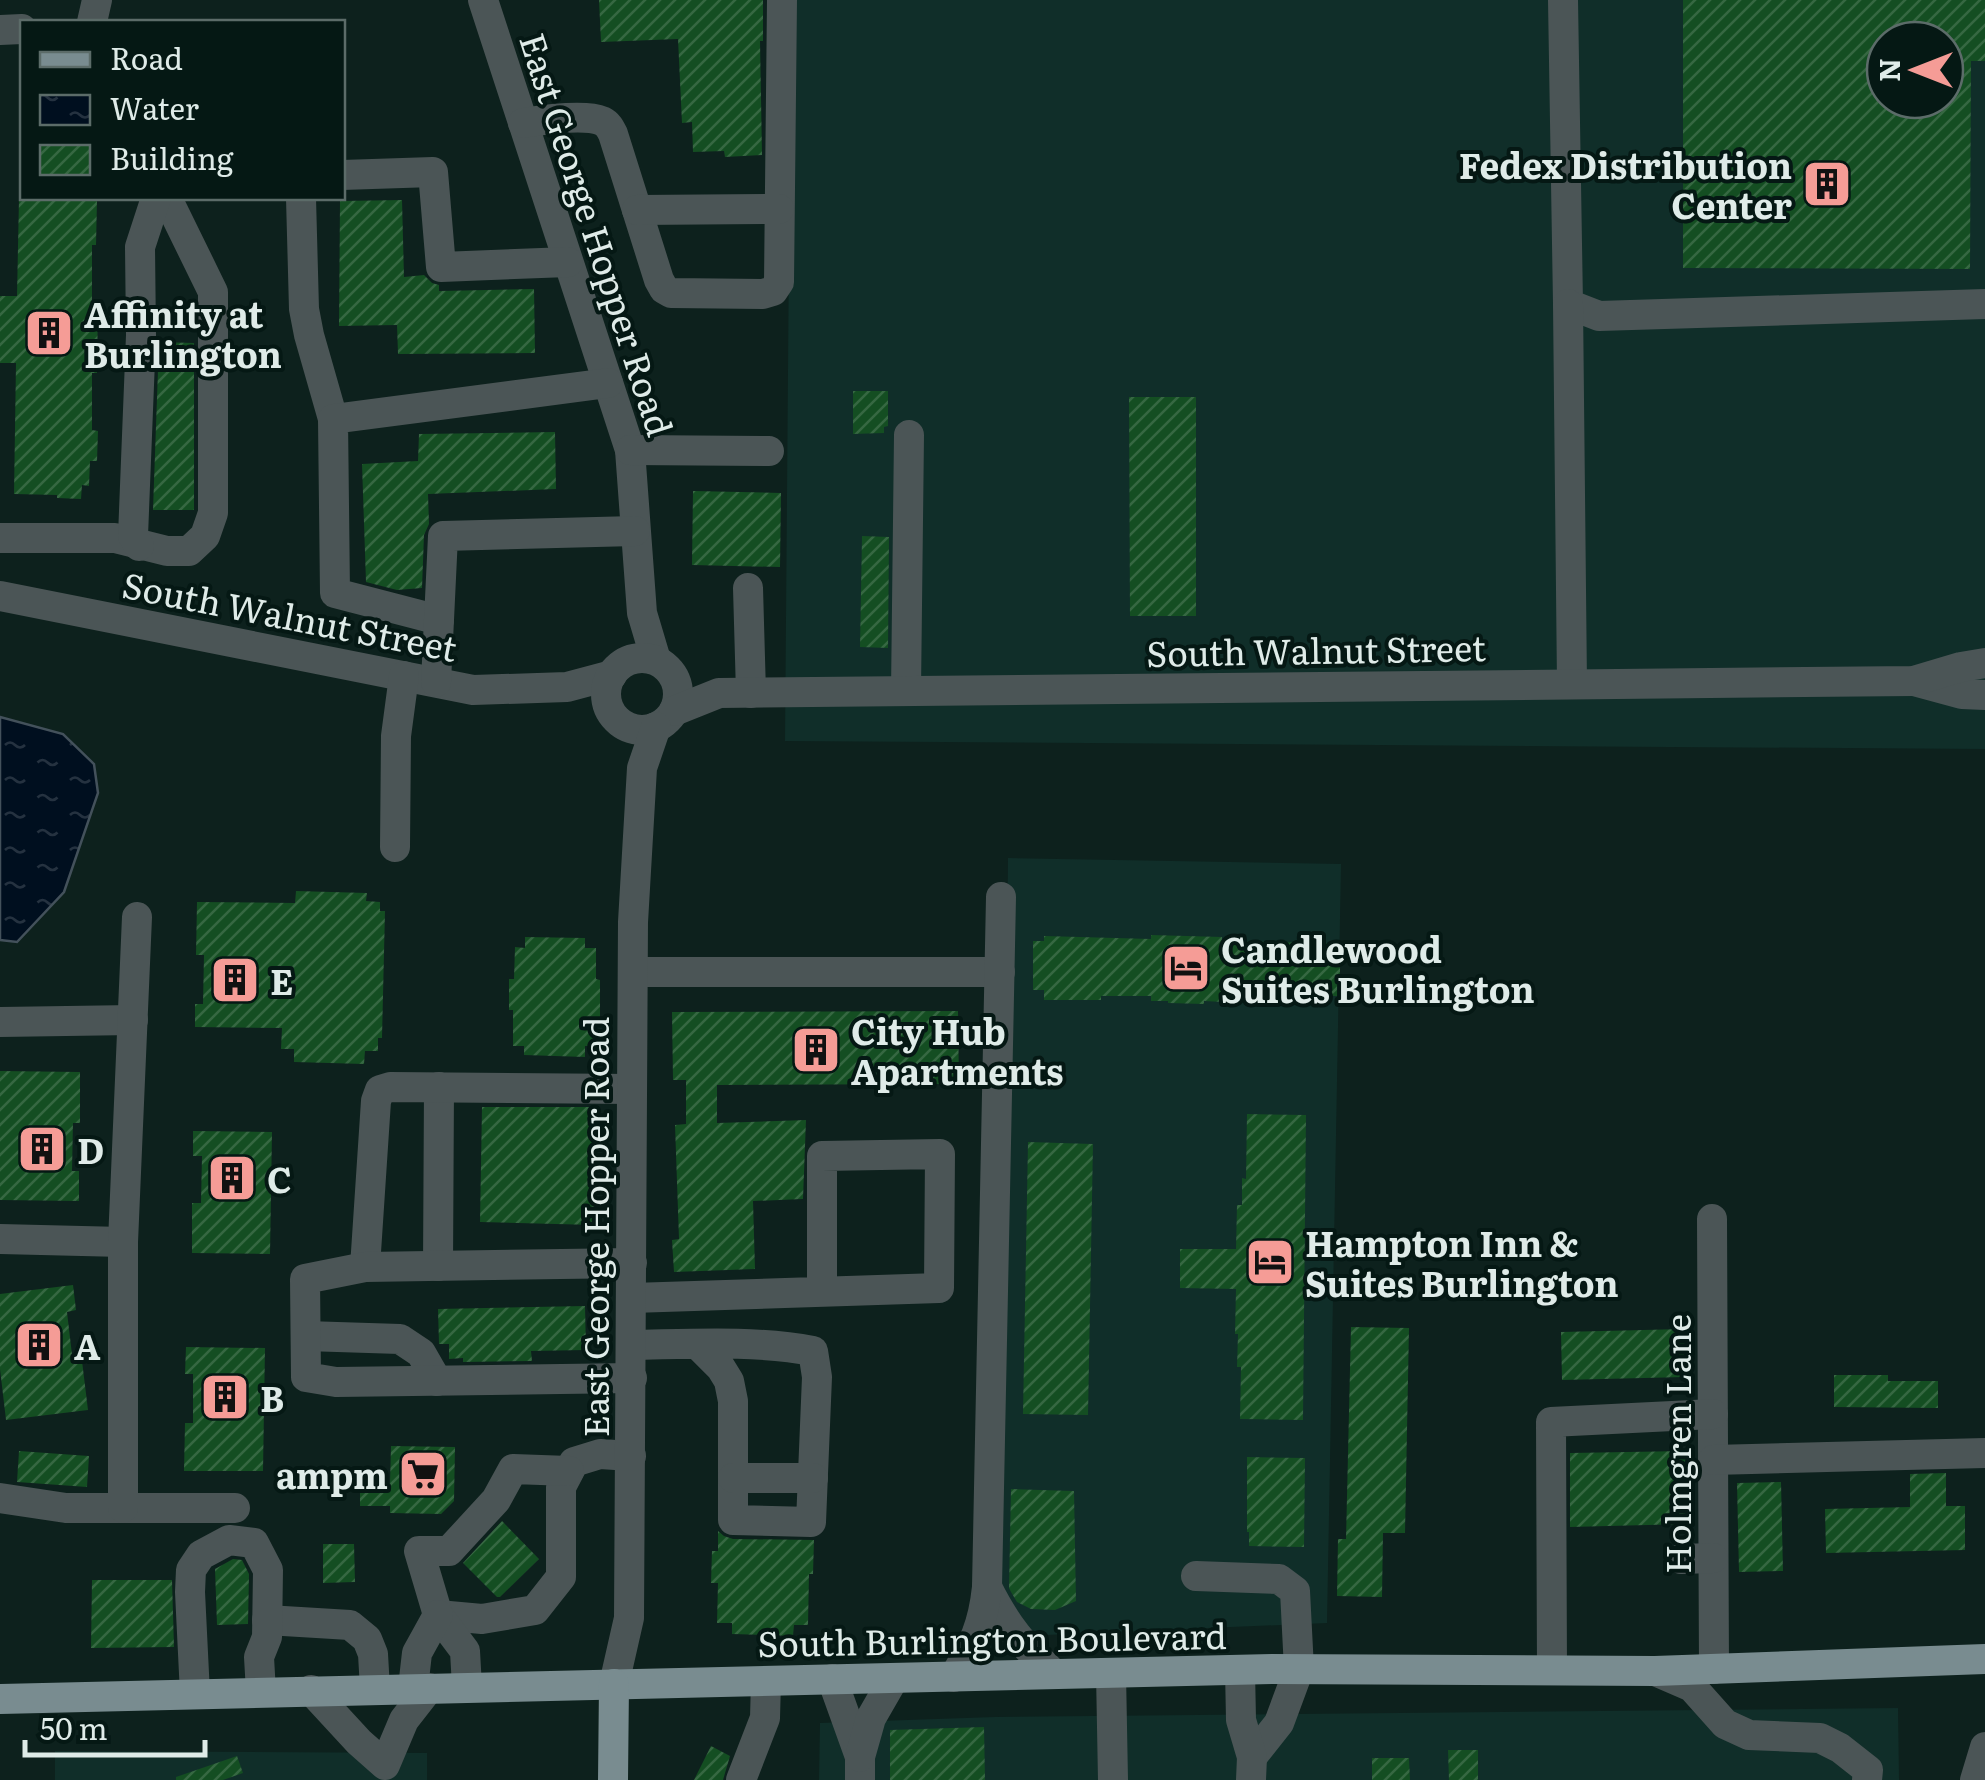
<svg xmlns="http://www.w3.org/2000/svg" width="1985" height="1780" viewBox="0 0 1985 1780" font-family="Literata,serif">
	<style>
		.built { fill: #102e29; fill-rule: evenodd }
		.water { fill: url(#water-ripples); stroke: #43515b; stroke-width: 2.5 }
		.building { fill: url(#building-hatch); fill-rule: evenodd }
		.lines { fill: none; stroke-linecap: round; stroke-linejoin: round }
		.minor { stroke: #4b5556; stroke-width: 30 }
		.major { stroke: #798c90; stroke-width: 30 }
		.labels { text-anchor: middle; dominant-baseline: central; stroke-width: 8; stroke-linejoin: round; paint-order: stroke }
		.poi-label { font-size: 35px; font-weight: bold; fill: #dfebe8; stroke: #051814; text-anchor: start }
		.street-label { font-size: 35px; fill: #dfebe8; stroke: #051814 }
	</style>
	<defs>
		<pattern id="water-ripples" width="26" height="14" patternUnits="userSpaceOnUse" patternTransform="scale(2.5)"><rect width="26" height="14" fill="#000f1f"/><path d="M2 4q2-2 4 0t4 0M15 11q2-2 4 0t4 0" fill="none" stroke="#253240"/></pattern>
		<pattern id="building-hatch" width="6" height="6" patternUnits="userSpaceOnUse" patternTransform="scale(2.5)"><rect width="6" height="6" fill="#144e22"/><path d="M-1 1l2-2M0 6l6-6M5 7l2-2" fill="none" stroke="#366842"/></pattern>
	</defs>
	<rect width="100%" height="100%" fill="#0d211d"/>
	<g class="built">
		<path d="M791 0H1985V749L785 741ZM1885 40H1945V100H1885Z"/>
		<path d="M1008 858 1341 864 1327 1623 1000 1637Z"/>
		<path d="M1898 1708 1899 1780H819L820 1723 995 1717Z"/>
		<path d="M55 1751 427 1753V1780H55Z"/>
	</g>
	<path class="water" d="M0 717 63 734 94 764 98 793 64 892 17 942 0 940Z"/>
	<g class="building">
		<path d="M599 0H763V41H760L762 155 725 157 724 151 693 152 692 122 682 123 678 39 601 42Z"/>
		<path d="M1683 0H1985V61H1971L1970 269 1683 268ZM1885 40H1945V100H1885Z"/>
		<path d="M19 198H92V200L97 201 96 245H92V302H98L97 373H92V430L98 431 97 461H90L89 486 82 485 81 499 57 498V495L14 494 16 363H0V296H17Z"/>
		<path d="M402 200 404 277 424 275 432 283 439 285V291L534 289 535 353 398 354 397 325 339 326 340 201Z"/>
		<path d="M159 342 194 343V510H153Z"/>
		<path d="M853 391H888V426L884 427V433L853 434Z"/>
		<path d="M1129 397H1196V616H1130Z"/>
		<path d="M555 432 556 489 428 494 429 524 424 535 422 588 397 590 366 582 362 464 418 461 419 434Z"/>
		<path d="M693 491 781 493 780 567 692 565Z"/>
		<path d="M862 536 889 537 888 648 860 647Z"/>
		<path d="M296 891 367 893 366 901 380 902V911H385L382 1038H378V1051H365L364 1064 294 1062V1049H281L282 1028 195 1027V1004H203L204 955H196L197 902 295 903Z"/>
		<path d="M1151 935 1222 937V941L1330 943V947L1340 948V996H1330V1004L1276 1003V999L1224 998 1223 1002 1204 1001V1004L1168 1003V1001H1151V996H1101V1000H1044V990H1033V941H1044V936L1151 939Z"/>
		<path d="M525 937 585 938V948H596V979L600 980V1022H595L594 1046H585V1057L524 1055V1046H513V1010H509V979H514L515 947 525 948Z"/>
		<path d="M958 1011 959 1084 717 1085V1123L806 1120 803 1199 753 1201 755 1269 674 1272 672 1240 679 1239 675 1125 686 1124V1080H673L672 1012Z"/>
		<path d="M0 1071 80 1072V1123H73L72 1171H79V1201L0 1200Z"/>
		<path d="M482 1107H596L594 1225 480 1222Z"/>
		<path d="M1247 1114 1306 1115 1303 1420 1240 1419 1241 1367H1237L1238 1334H1235L1236 1289 1180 1288V1249H1236L1237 1205H1242V1178L1246 1179Z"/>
		<path d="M193 1131 272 1132 270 1254 192 1253V1203H201L202 1156H193Z"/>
		<path d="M1028 1142 1093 1144 1088 1415 1023 1414Z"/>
		<path d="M73 1285 76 1310 67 1312 73 1363 82 1361 88 1410 6 1420 0 1369V1294Z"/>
		<path d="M585 1306 586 1350 531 1351 532 1361 463 1362V1358L449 1359V1344H439L438 1309Z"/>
		<path d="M1351 1327 1409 1328 1405 1533H1383L1382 1597 1337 1596 1338 1539H1346Z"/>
		<path d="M1684 1329 1685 1377 1562 1380 1561 1332Z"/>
		<path d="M186 1347 265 1348 263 1471H184L185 1423H193V1374H185Z"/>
		<path d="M1834 1375H1888V1381H1938V1408L1834 1407Z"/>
		<path d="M391 1446 455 1447 454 1501 441 1514 390 1513V1506H360V1483H390Z"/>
		<path d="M19 1451 89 1456 87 1487 17 1482Z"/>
		<path d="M1685 1451 1687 1524 1570 1527V1453Z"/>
		<path d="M1247 1457 1305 1458 1304 1547 1249 1546V1532H1247Z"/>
		<path d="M1946 1473V1506H1965V1550L1826 1553 1825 1509 1910 1507V1474Z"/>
		<path d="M1781 1482 1783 1571 1739 1572 1737 1483Z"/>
		<path d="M1011 1489 1074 1491 1076 1601 1055 1610 1031 1609 1017 1602 1011 1592 1009 1588Z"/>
		<path d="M502 1521 539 1559 500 1597H497L463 1563Z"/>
		<path d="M718 1531 724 1536 733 1539 814 1540 813 1574H809L808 1625H794L793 1636 732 1634V1623H717L718 1583H711L712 1551H718Z"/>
		<path d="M323 1544H354L355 1582 323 1583Z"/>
		<path d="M233 1559 242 1560 249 1574 248 1624 217 1625 215 1569Z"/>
		<path d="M92 1580H172L174 1647 91 1648Z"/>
		<path d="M984 1727 985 1780H890V1730Z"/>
		<path d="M711 1746 730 1756 723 1780H694Z"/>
		<path d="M1448 1750H1478V1780H1449Z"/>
		<path d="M237 1756 243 1773 223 1780H176V1777Z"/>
		<path d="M1372 1758H1409L1410 1780H1372Z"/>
	</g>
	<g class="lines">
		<g class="minor">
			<path d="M483 0 630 450 642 613 656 660"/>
			<path d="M1563 0 1568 304 1599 316 1985 304"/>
			<path d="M92 22 97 0"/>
			<path d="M0 30 22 29"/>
			<path d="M523 123C542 120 585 114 602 121 608 124 610 128 613 134L659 280 664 289 671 293 763 294 773 291 779 282 782 0"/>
			<path d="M342 175 433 172 441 267 568 262"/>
			<path d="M301 198 304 309 309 335 333 419"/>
			<path d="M637 210 779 209"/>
			<path d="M1568 304 1572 684"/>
			<path d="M630 450 769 451"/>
			<path d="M0 538H115L167 551H189L205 536 213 513V292L167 198"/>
			<path d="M139 546 133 536 141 335 140 247 156 198"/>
			<path d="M748 588 751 693"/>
			<path d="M0 596 473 690 567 687 612 675"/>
			<path d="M439 620 335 593 333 419 608 383"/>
			<circle cx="642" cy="694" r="36"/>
			<path d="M1914 681 1962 694 1985 695"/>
			<path d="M436 682 443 536 635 531"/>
			<path d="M906 691 909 435"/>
			<path d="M674 711 719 693 1914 681 1961 667 1985 663"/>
			<path d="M395 847 396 736 404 676"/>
			<path d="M633 972H1000"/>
			<path d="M0 1022 133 1020"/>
			<path d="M1712 1219 1714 1669"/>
			<path d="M0 1239 123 1242"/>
			<path d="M438 1266 439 1087"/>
			<path d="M365 1267 376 1101 380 1090 390 1087 632 1089"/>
			<path d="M632 1298 939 1288 940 1154 822 1156V1291"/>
			<path d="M306 1336 400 1339 421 1353 437 1381"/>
			<path d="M632 1345C692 1344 753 1340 813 1351L817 1377 811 1522 733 1520V1401L729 1381 721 1368 697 1344"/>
			<path d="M632 1378 336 1382 306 1377 305 1279 365 1267 632 1263"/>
			<path d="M1713 1460 1985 1453"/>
			<path d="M733 1478H813"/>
			<path d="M0 1498 66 1508H235"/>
			<path d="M123 1508V1242L137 917"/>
			<path d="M1681 1559 1713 1558"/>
			<path d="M1196 1576 1279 1579 1295 1591 1299 1669 1279 1723 1252 1757"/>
			<path d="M987 1587C1007 1627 1022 1644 1054 1674"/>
			<path d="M438 1615 482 1619 535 1610 561 1577V1487L574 1462 600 1454 631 1456"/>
			<path d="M267 1620 350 1625 367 1639 373 1654 375 1689"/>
			<path d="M1240 1670 1241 1720 1252 1757 1251 1780"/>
			<path d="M1552 1670 1551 1422 1713 1414"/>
			<path d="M1655 1671 1692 1687 1725 1724 1749 1735 1820 1738 1840 1748 1868 1770 1867 1780"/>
			<path d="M1111 1673 1113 1780"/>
			<path d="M954 1677C974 1644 983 1625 987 1587L1001 897"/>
			<path d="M832 1679 860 1757V1780"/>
			<path d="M614 1684 629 1618 633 922 642 768 656 727"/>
			<path d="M467 1687 465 1651 438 1615 419 1551H449L496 1500 513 1469 569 1471"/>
			<path d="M413 1688 417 1653 438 1615"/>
			<path d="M311 1690 359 1742 385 1765 404 1720 429 1688"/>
			<path d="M195 1694 190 1592 191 1570 201 1555 229 1540 254 1543 268 1570 267 1637 259 1657 261 1692"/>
			<path d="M860 1757 871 1718 894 1678"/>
			<path d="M741 1780 765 1718 766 1681"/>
			<path d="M1975 1780 1985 1747"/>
		</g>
		<g class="major">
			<path d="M0 1699 1272 1669 1655 1671 1985 1659"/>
			<path d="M613 1780 614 1684"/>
		</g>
	</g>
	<defs>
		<g id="building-square" transform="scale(2.5)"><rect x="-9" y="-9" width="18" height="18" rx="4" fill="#f59c96" stroke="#051814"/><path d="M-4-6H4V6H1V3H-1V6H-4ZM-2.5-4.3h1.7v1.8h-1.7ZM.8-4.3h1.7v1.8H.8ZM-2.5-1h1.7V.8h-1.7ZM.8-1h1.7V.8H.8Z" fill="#111"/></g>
		<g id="hotel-square" transform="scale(2.5)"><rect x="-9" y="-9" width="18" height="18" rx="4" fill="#f59c96" stroke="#051814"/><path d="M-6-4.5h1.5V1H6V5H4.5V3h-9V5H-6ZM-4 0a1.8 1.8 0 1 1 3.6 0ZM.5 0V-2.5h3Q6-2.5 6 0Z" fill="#111"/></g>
		<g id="supermarket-square" transform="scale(2.5)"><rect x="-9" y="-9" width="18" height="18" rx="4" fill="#f59c96" stroke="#051814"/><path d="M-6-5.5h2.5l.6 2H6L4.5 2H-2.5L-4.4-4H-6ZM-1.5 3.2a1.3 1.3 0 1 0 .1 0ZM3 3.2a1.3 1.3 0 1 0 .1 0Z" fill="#111"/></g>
	</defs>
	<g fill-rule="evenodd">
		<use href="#building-square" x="1827" y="184"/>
		<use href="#building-square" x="49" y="333"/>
		<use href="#hotel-square" x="1186" y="968"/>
		<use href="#building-square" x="235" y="980"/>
		<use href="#building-square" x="816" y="1050"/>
		<use href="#building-square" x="42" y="1149"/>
		<use href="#building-square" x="232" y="1178"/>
		<use href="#hotel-square" x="1270" y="1262"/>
		<use href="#building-square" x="39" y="1345"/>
		<use href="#building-square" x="225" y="1397"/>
		<use href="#supermarket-square" x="423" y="1474"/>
	</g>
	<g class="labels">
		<g class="poi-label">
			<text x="1792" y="164" text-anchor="end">Fedex Distribution<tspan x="1792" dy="40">Center</tspan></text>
			<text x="84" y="313">Affinity at<tspan x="84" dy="40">Burlington</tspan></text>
			<text x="1221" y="948">Candlewood<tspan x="1221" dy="40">Suites Burlington</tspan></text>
			<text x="270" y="980">E</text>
			<text x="851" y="1030">City Hub<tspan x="851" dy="40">Apartments</tspan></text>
			<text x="77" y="1149">D</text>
			<text x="267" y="1178">C</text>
			<text x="1305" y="1242">Hampton Inn &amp;<tspan x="1305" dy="40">Suites Burlington</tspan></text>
			<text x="74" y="1345">A</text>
			<text x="260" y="1397">B</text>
			<text x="388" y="1474" text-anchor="end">ampm</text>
		</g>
		<g class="street-label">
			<text transform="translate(598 234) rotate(72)">East George Hopper Road</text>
			<text transform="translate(290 615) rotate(11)">South Walnut Street</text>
			<text transform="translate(1316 649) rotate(-1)">South Walnut Street</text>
			<text transform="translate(594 1227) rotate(-90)">East George Hopper Road</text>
			<text transform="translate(1676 1444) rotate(-90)">Holmgren Lane</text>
			<text transform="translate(992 1638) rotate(-1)">South Burlington Boulevard</text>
		</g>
	</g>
	<rect x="20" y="20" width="325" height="180" fill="#051814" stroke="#5c6c69" stroke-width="2.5"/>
	<rect x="40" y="52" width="50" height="15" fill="#798c90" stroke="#5c6c69" stroke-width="2.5"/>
	<text x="110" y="70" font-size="30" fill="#dfebe8">Road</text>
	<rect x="40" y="95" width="50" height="30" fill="url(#water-ripples)" stroke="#5c6c69" stroke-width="2.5"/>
	<text x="110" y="120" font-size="30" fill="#dfebe8">Water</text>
	<rect x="40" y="145" width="50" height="30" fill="url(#building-hatch)" stroke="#5c6c69" stroke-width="2.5"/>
	<text x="110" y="170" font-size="30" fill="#dfebe8">Building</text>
	<g transform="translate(1915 70) rotate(270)"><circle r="48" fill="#051814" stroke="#5c6c69" stroke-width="2.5"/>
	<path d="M0-8L18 38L0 25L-18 38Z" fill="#f59c96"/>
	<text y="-15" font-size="28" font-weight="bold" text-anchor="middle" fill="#dfebe8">N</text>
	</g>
	<path d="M25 1740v15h180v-15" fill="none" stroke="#dfebe8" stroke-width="5"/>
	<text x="40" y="1740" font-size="30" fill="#dfebe8" stroke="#051814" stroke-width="8" paint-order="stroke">50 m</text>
</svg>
